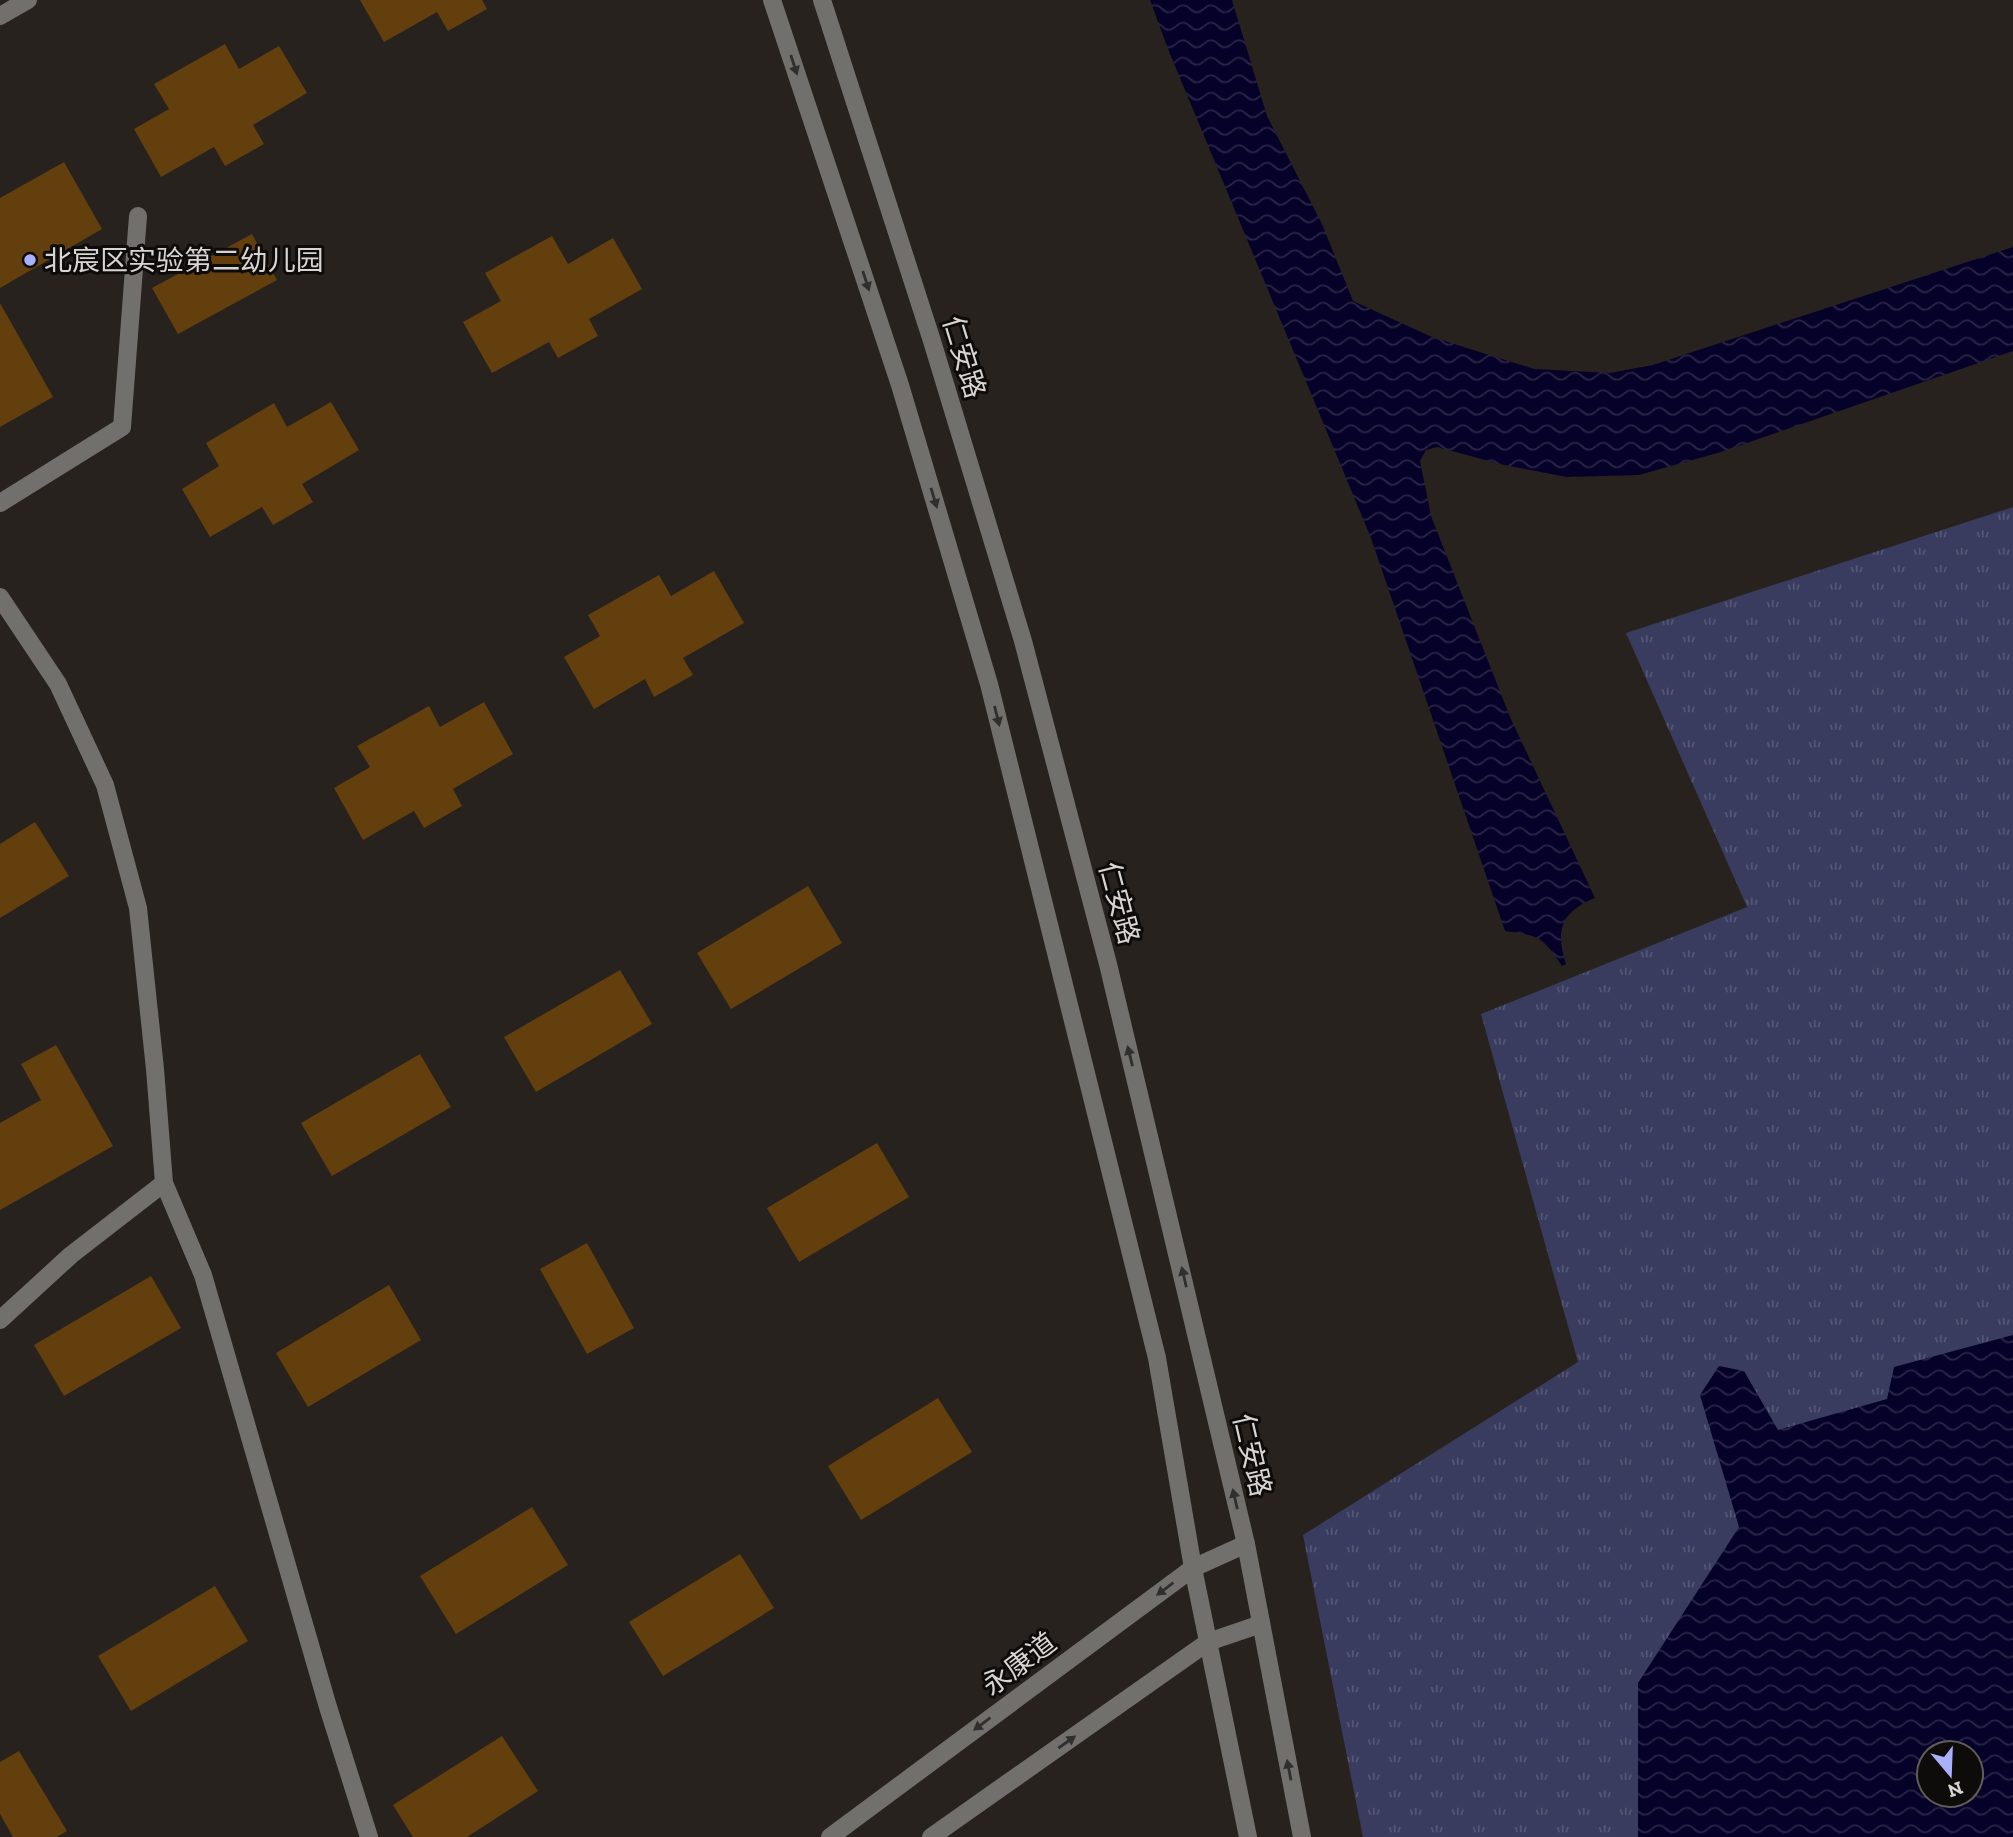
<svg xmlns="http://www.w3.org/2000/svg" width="2013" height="1837" viewBox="0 0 2013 1837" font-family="'Zilla Slab','Noto Sans SC',serif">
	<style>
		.grass { fill: url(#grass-tufts); fill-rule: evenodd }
		.water { fill: url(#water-waves); fill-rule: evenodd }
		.building { fill: #633f0d }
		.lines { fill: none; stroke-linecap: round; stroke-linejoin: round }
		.minor { stroke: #72706d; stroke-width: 18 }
		.oneway { fill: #312f2d }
		.poi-dot { fill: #a9b0fc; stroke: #0e0c0a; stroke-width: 2.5 }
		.labels { text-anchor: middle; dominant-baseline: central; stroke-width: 6; stroke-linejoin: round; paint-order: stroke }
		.poi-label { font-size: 28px; fill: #d8d4d1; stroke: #0e0c0a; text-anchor: start }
		.street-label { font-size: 28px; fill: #d8d4d1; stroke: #0e0c0a }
	</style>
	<defs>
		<pattern id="grass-tufts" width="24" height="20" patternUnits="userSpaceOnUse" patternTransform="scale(1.75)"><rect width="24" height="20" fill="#393c5f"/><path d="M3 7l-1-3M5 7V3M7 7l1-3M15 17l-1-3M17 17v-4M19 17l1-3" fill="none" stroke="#555775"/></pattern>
		<pattern id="water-waves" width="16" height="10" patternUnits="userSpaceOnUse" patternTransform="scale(1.75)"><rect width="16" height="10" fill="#060128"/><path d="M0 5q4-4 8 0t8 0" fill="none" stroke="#2a2546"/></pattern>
	</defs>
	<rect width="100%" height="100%" fill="#27221d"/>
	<path class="grass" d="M2013 507V1837H1363L1303 1535 1578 1362 1481 1014 1747 907 1626 633ZM1929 1753H1971V1795H1929Z"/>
	<g class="water">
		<path d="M1150 0H1232L1267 116 1322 224 1353 301 1432 337 1534 369 1610 373 1653 365 2013 247V351L1721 452 1639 475 1567 477 1504 465 1437 447 1426 450 1420 461 1431 516 1510 717 1595 898C1561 912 1555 930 1566 964L1562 966C1543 937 1538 935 1505 931L1371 538 1168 49Z"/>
		<path d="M2013 1335V1837H1638V1683L1739 1527 1700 1395 1719 1366 1744 1371 1778 1430 1887 1399 1894 1367ZM1971 1753V1795H1929V1753Z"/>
	</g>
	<g class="building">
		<path d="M360 0H482L487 9 448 31 437 12 384 42Z"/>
		<path d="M225 44 239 69 279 46 307 93 253 125 264 144 225 166 214 147 161 177 134 129 169 109 154 84Z"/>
		<path d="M64 162 102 229 0 288V198Z"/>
		<path d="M252 234 277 280 178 334 152 288Z"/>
		<path d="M552 236 568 264 613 238 642 289 589 319 598 336 558 358 549 342 492 373 463 322 501 301 485 273Z"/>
		<path d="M0 303 53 397 0 427Z"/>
		<path d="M331 402 359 450 302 484 313 502 273 525 262 507 210 537 182 489 219 466 206 443 274 403 287 427Z"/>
		<path d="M714 571 744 623 683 658 693 675 654 697 645 679 594 709 564 657 600 636 588 615 659 575 671 596Z"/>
		<path d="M484 702 513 754 453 789 462 806 424 828 414 811 363 840 334 788 370 767 357 746 429 706 440 727Z"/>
		<path d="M35 822 69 876 0 918V844Z"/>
		<path d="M808 886 842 943 731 1009 697 953Z"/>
		<path d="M620 970 652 1024 536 1092 504 1037Z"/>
		<path d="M56 1045 113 1146 0 1210V1123L41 1100 21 1064Z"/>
		<path d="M420 1054 451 1107 332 1176 301 1123Z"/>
		<path d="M877 1143 909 1197 799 1262 767 1208Z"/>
		<path d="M587 1243 634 1328 587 1354 540 1269Z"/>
		<path d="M151 1276 181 1328 64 1396 34 1345Z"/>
		<path d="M389 1285 421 1340 308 1407 276 1353Z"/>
		<path d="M938 1398 972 1452 861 1520 828 1466Z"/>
		<path d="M532 1507 568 1565 456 1634 420 1576Z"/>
		<path d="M740 1554 774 1608 663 1676 629 1622Z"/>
		<path d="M215 1586 248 1641 131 1711 98 1656Z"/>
		<path d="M502 1736 538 1791 467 1837H413L393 1805Z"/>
		<path d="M19 1751 67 1831 57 1837H13L0 1814V1762Z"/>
	</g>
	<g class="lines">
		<g class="minor">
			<path d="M772 0 900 385 989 684 1157 1358 1193 1568 1248 1837"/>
			<path d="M822 0 932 341 1023 641 1108 964 1246 1544 1302 1837"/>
			<path d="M0 16 28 0"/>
			<path d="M0 503 122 427 138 216"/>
			<path d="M0 597 58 684 105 785 138 908 155 1069 164 1183 203 1275 328 1707 369 1837"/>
			<path d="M0 1320 71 1255 164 1183"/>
			<path d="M830 1837 1193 1568 1246 1544"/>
			<path d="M931 1837 1208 1642 1261 1624"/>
		</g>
	</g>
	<defs><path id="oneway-solid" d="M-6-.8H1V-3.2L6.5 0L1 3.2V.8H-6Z" transform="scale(1.75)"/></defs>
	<g class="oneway">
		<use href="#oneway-solid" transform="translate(794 65) rotate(72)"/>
		<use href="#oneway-solid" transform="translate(866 281) rotate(72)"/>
		<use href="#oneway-solid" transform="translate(934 498) rotate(73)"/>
		<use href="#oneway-solid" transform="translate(997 716) rotate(76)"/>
		<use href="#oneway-solid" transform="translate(1130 1056) rotate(-104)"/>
		<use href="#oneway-solid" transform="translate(1184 1277) rotate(-103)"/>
		<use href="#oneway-solid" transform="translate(1235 1499) rotate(-103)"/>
		<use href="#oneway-solid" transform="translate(1165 1589) rotate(143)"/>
		<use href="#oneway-solid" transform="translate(982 1724) rotate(143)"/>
		<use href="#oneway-solid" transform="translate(1067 1742) rotate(-35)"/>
		<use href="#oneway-solid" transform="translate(1289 1770) rotate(-101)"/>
	</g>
	<circle class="poi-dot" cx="30" cy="260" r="7"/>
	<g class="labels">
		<g class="poi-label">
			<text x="44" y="260">北宸区实验第二幼儿园</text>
		</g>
		<g class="street-label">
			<text transform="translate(964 357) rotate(73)">仁安路</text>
			<text transform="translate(1119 903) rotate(75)">仁安路</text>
			<text transform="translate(1252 1455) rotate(77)">仁安路</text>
			<text transform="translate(1019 1664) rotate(-37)">永康道</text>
		</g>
	</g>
	<g transform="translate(1950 1774) rotate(161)"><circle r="33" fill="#0e0c0a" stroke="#5f5c5a" stroke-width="2"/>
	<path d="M0-5L12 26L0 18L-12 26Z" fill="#a9b0fc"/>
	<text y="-10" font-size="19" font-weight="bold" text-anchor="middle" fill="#d8d4d1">N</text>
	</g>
</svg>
